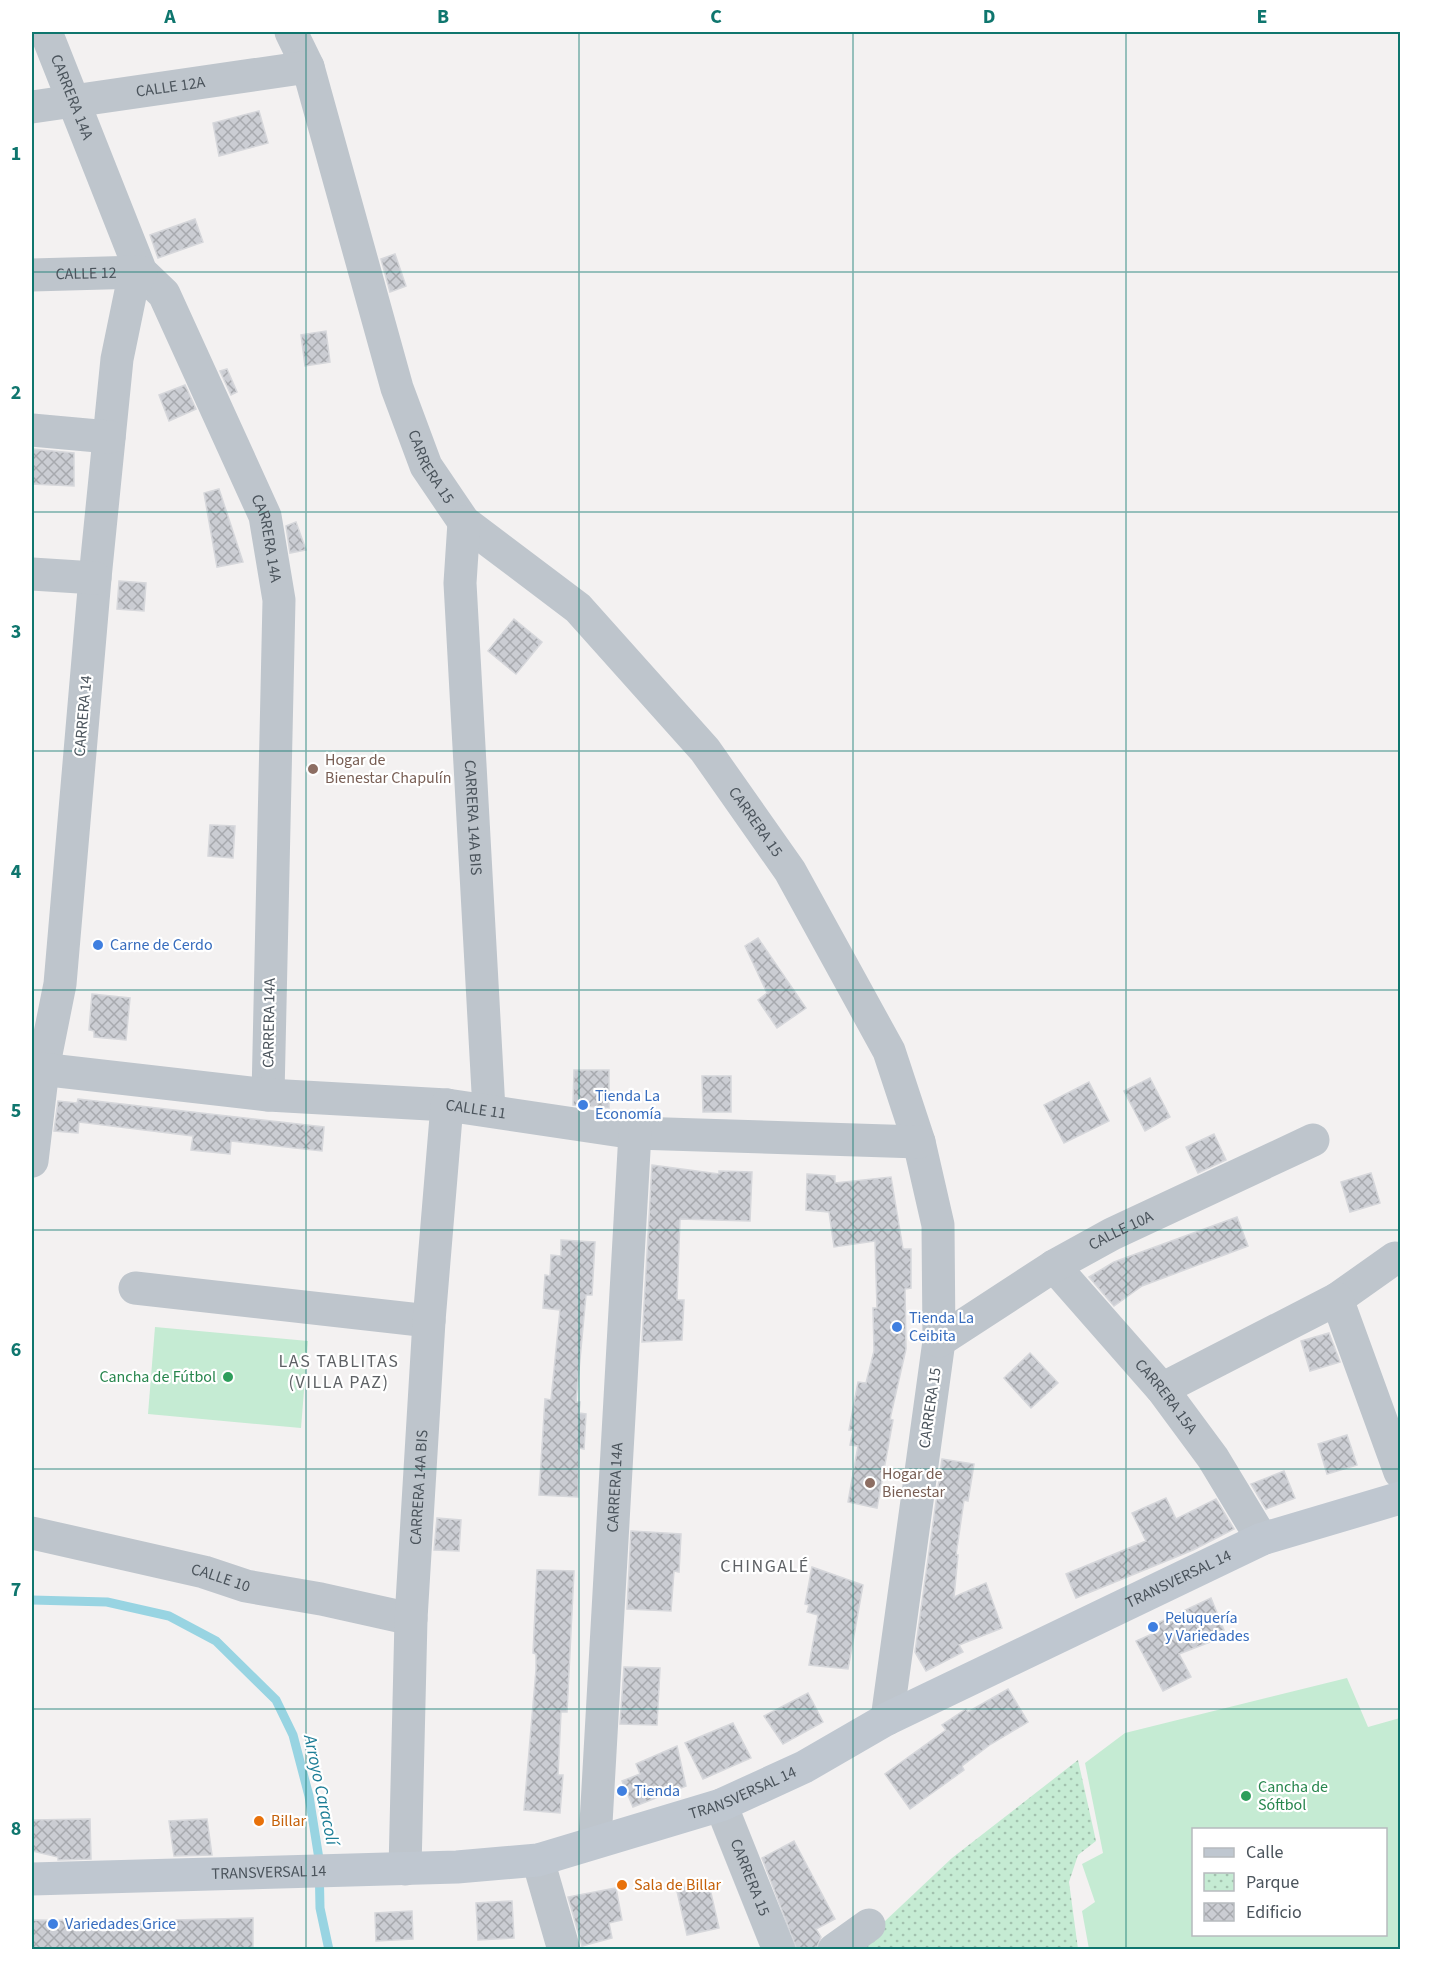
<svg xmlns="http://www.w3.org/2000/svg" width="1432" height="1981" viewBox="0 0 1432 1981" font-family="'Source Sans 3',sans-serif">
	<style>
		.grass { fill: #c5ebd3; fill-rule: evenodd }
		.park { fill: url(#park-dots) }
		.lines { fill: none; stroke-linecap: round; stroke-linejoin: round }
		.stream { stroke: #98d4e2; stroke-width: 9 }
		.building { fill: url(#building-cross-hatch); stroke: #d6d7db; stroke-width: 1.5 }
		.street { stroke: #bec5cc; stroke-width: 33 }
		.secondary { stroke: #bfc7d0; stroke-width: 33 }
		.grid { fill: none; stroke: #0f766e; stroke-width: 1.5; stroke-opacity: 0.55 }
		.education-dot { fill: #8d6e63; stroke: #fff; stroke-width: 2 }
		.shop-dot { fill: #3f7fe0; stroke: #fff; stroke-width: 2 }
		.leisure-dot { fill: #2e9e5b; stroke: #fff; stroke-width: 2 }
		.food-dot { fill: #e8710a; stroke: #fff; stroke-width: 2 }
		.labels { text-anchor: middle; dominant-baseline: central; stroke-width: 4.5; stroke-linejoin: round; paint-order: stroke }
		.street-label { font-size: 16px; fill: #4b545c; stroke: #fff }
		.education-label { font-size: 16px; fill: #785e54; stroke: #fff; text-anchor: start }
		.shop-label { font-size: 16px; fill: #366cbe; stroke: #fff; text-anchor: start }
		.leisure-label { font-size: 16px; fill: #27864d; stroke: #fff; text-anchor: end }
		.food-label { font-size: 16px; fill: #c56008; stroke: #fff; text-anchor: start }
		.neighbourhood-label { font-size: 18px; letter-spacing: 1.5px; fill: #5e6165; stroke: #fff }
		.water-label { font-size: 18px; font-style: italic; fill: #1c7d96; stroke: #fff }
		.neatline { fill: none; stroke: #0f766e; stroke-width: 2 }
		.grid-label { font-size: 20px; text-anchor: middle; font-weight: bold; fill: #0f766e }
	</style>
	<defs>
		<pattern id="park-dots" width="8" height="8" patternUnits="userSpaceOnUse" patternTransform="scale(1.5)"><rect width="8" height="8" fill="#c5ebd3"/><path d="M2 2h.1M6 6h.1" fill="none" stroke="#a2c1ae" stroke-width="1.8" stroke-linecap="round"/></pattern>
		<pattern id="building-cross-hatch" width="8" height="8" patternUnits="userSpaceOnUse" patternTransform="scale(1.5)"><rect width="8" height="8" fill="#cbcdd3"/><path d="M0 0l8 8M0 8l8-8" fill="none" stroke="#a7a9ae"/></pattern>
	</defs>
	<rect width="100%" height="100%" fill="#f3f1f1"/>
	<g class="grass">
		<path d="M155 1327 308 1341 301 1428 148 1414Z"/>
		<path d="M1347 1678 1368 1727 1400 1718V1949H1089L1082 1911 1095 1902 1082 1864 1103 1853 1085 1763 1125 1733ZM1194 1830H1386V1934H1194Z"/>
	</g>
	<path class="park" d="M1078 1760 1096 1841 1078 1855 1069 1882 1078 1949 849 1950 884 1922 952 1858Z"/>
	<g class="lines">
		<path class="stream" d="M32 1600 107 1602 169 1616 216 1641 276 1700 293 1735 309 1796 319 1859 320 1908 329 1950"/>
	</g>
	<g class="building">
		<path d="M259 111 268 143 219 156 213 123Z"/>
		<path d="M195 219 203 242 158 258 150 235Z"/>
		<path d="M395 254 406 286 390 292 381 259Z"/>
		<path d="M326 331 330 362 305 366 301 335Z"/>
		<path d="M227 369 237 392 231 395 220 371Z"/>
		<path d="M185 385 196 409 169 421 159 395Z"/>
		<path d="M32 449 74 453V486L32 484Z"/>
		<path d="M219 489 243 562 217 567 204 493Z"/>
		<path d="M296 522 306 550 290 553 286 526Z"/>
		<path d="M119 581 146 583 144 611 117 609Z"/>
		<path d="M514 619 542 642 516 674 488 651Z"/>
		<path d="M210 825 235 826 233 858 208 856Z"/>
		<path d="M758 938 806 1008 777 1028 758 1000 767 993 745 946Z"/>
		<path d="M92 994 130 998 126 1040 94 1037V1031L89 1030Z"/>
		<path d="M574 1070H609V1108L573 1105Z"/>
		<path d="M702 1076H731V1112H703Z"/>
		<path d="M1150 1078 1170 1117 1145 1131 1124 1091Z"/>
		<path d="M1089 1082 1109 1121 1064 1143 1044 1105Z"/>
		<path d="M78 1099 324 1127 322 1151 231 1141 230 1154 191 1150 193 1136 79 1122 78 1133 54 1131 58 1101 77 1103Z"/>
		<path d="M1214 1134 1226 1160 1198 1173 1186 1147Z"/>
		<path d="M652 1165 719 1174V1171L752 1172 750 1221 680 1219 677 1300H684L682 1340 642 1342Z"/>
		<path d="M1371 1173 1380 1203 1350 1212 1341 1182Z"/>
		<path d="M807 1174 835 1176V1183L891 1177 903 1249H911V1288L905 1289 906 1349 890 1419 893 1420 877 1508 848 1502 858 1446 850 1445 853 1430H849L858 1382 866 1383 874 1351 873 1308H877L875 1241 834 1247 829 1212 806 1210Z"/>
		<path d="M1237 1217 1248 1246 1142 1286 1114 1306 1089 1277 1114 1262Z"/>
		<path d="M561 1240 595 1242 592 1295H586L576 1402H580L579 1413 586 1414 584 1449 579 1448 578 1497 539 1495 545 1399 551 1400 560 1310 543 1308 545 1275 550 1276 551 1255 561 1256Z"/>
		<path d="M1329 1333 1340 1362 1310 1371 1301 1341Z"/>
		<path d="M1030 1353 1058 1383 1031 1408 1004 1378Z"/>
		<path d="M1347 1435 1357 1465 1327 1474 1318 1444Z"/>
		<path d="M942 1459 974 1464 968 1501 964 1500 956 1555H958L954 1597 986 1583 1002 1628 959 1645 963 1652 926 1671 915 1652Z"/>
		<path d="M1284 1471 1295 1498 1266 1509 1251 1484Z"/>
		<path d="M1166 1498 1176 1519 1216 1499 1234 1529 1193 1550 1076 1598 1066 1574 1146 1541 1132 1513Z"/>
		<path d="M437 1518 461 1520 459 1551 434 1550Z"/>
		<path d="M631 1531 681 1534 679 1572 674 1571 671 1611 627 1609Z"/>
		<path d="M812 1567 863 1585 848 1669 809 1665 818 1615 807 1612 809 1605 805 1604Z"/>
		<path d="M537 1570 574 1571 567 1712H561L558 1775H563L560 1813 524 1810 536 1670V1654L533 1653Z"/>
		<path d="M1211 1598 1224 1630 1208 1636 1210 1642 1179 1654 1191 1677 1163 1691 1136 1641 1152 1634 1149 1627Z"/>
		<path d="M624 1667 660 1668 657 1725 620 1724Z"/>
		<path d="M1008 1689 1028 1722 991 1744 962 1766 964 1770 910 1809 885 1774 946 1730 942 1725 966 1709 968 1712Z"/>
		<path d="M808 1693 823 1722 783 1744 764 1716Z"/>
		<path d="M733 1723 751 1758 703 1779 685 1743Z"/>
		<path d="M677 1746 686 1786 633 1807 622 1781 640 1774 636 1764Z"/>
		<path d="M90 1819 91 1859 58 1860V1857L32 1851V1820Z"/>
		<path d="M207 1819 212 1855 174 1856 169 1821Z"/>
		<path d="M794 1841 835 1919 816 1929 821 1937 816 1950H797L762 1858Z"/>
		<path d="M708 1880 719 1928 687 1935 676 1887Z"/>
		<path d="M616 1888 622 1920 609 1923 612 1938 582 1946 568 1897Z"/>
		<path d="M512 1901 514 1938 478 1940 476 1903Z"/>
		<path d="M412 1911 413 1939 376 1941 375 1913Z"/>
		<path d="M253 1918V1950H32V1920L135 1921Z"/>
	</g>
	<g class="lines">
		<g class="street">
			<path id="s1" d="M46 32 141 272 164 294 265 516 279 600 268 1095"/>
			<path id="s2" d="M291 32 308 67 397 388 426 466 464 522 578 608 705 750 790 871 889 1051 919 1142 938 1225 939 1341 887 1719"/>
			<path id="s3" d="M32 107 308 67"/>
			<path id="s4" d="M32 275 141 272 131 291 117 359 95 578 60 984 43 1069 32 1161"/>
			<path d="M32 430 109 437"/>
			<path id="s5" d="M464 522 460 583 489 1110"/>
			<path d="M32 574 95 578"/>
			<path id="s6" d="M32 1068 268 1095 447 1105 635 1133 919 1142"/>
			<path id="s7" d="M1054 1266 1162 1389 1213 1458 1262 1539"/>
			<path d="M135 1288 429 1321"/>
			<path d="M1337 1299 1395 1258"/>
			<path id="s8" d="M939 1341 1054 1266 1112 1234 1313 1140"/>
			<path d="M1162 1389 1337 1299 1400 1472"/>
			<path id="s9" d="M32 1533 204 1572 246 1586 321 1599 411 1619"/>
			<path id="s10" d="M721 1805 779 1950"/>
			<path id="s11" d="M595 1841 635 1133"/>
			<path d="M538 1860 564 1950"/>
			<path id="s12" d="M405 1869 411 1619 429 1321 447 1105"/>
			<path d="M834 1950 869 1925"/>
		</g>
		<path class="secondary" id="s13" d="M32 1879 457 1867 538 1860 721 1805 804 1767 887 1719 1262 1539 1400 1498"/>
	</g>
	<path class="grid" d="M306 32V1950M579 32V1950M853 32V1950M1126 32V1950M32 272H1400M32 512H1400M32 751H1400M32 990H1400M32 1230H1400M32 1469H1400M32 1709H1400"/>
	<g class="education-dot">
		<circle cx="313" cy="769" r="6"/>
		<circle cx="870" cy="1483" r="6"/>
	</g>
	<g class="shop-dot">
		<circle cx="98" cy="945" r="6"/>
		<circle cx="583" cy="1105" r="6"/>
		<circle cx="897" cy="1327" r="6"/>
		<circle cx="1153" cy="1627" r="6"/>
		<circle cx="622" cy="1791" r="6"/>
		<circle cx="53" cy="1924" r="6"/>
	</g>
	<g class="leisure-dot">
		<circle cx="228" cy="1377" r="6"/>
		<circle cx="1246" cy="1796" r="6"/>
	</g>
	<g class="food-dot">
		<circle cx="259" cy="1821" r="6"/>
		<circle cx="622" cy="1885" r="6"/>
	</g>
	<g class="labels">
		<g class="street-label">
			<text stroke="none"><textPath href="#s3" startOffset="140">CALLE 12A</textPath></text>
			<text stroke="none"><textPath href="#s1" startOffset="70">CARRERA 14A</textPath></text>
			<text stroke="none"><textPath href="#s4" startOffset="54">CALLE 12</textPath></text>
			<text stroke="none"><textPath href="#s2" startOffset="458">CARRERA 15</textPath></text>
			<text stroke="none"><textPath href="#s1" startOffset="556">CARRERA 14A</textPath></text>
			<text transform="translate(83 716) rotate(-85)">CARRERA 14</text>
			<text stroke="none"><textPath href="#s5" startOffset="296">CARRERA 14A BIS</textPath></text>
			<text stroke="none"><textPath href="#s2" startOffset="944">CARRERA 15</textPath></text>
			<text transform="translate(269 1023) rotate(-89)">CARRERA 14A</text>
			<text stroke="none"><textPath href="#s6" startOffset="446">CALLE 11</textPath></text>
			<text stroke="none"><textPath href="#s8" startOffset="213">CALLE 10A</textPath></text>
			<text stroke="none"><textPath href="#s7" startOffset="172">CARRERA 15A</textPath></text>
			<text transform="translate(930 1408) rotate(-82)">CARRERA 15</text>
			<text stroke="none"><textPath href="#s12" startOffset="382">CARRERA 14A BIS</textPath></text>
			<text stroke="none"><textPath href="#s11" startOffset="354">CARRERA 14A</textPath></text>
			<text stroke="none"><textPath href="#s9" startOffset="194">CALLE 10</textPath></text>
			<text stroke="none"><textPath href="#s13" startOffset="1208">TRANSVERSAL 14</textPath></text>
			<text stroke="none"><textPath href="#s13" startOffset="722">TRANSVERSAL 14</textPath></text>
			<text stroke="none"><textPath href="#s13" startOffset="237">TRANSVERSAL 14</textPath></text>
			<text stroke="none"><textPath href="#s10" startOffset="78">CARRERA 15</textPath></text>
		</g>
		<g class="education-label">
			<text x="325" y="760">Hogar de<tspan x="325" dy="18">Bienestar Chapulín</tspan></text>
			<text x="882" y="1474">Hogar de<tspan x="882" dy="18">Bienestar</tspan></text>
		</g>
		<g class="shop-label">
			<text x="110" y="945">Carne de Cerdo</text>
			<text x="595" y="1096">Tienda La<tspan x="595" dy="18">Economía</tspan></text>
			<text x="909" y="1318">Tienda La<tspan x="909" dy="18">Ceibita</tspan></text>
			<text x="1165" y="1618">Peluquería<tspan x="1165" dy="18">y Variedades</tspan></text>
			<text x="634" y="1791">Tienda</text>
			<text x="65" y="1924">Variedades Grice</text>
		</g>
		<g class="leisure-label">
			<text x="216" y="1377">Cancha de Fútbol</text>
			<text x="1258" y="1787" text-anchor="start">Cancha de<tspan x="1258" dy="18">Sóftbol</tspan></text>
		</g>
		<g class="food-label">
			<text x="271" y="1821">Billar</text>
			<text x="634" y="1885">Sala de Billar</text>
		</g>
		<g class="neighbourhood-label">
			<text x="339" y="1361">LAS TABLITAS<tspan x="339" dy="21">(VILLA PAZ)</tspan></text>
			<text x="765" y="1566">CHINGALÉ</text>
		</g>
		<g class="water-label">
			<text transform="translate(321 1790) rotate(78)">Arroyo Caracolí</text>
		</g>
	</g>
	<rect width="1432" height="1981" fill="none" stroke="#ffffff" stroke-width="66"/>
	<rect x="1192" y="1828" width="195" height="108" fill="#ffffff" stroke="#b7bbbe" stroke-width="1.5"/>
	<rect x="1204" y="1848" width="30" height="9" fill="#bfc7d0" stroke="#b7bbbe" stroke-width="1.5"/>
	<text x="1246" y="1858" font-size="18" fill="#4b545c">Calle</text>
	<rect x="1204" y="1873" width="30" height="18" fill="url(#park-dots)" stroke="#b7bbbe" stroke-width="1.5"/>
	<text x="1246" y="1888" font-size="18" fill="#4b545c">Parque</text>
	<rect x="1204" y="1903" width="30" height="18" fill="url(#building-cross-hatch)" stroke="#b7bbbe" stroke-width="1.5"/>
	<text x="1246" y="1918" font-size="18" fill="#4b545c">Edificio</text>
	<rect x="33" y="33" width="1366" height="1915" class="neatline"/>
	<g class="grid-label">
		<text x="170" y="23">A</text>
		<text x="443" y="23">B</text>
		<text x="716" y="23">C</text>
		<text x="989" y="23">D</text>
		<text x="1262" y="23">E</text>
		<text x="16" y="160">1</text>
		<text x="16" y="399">2</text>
		<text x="16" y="638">3</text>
		<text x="16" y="878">4</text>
		<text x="16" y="1117">5</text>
		<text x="16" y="1356">6</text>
		<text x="16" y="1596">7</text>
		<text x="16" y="1835">8</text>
	</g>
</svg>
